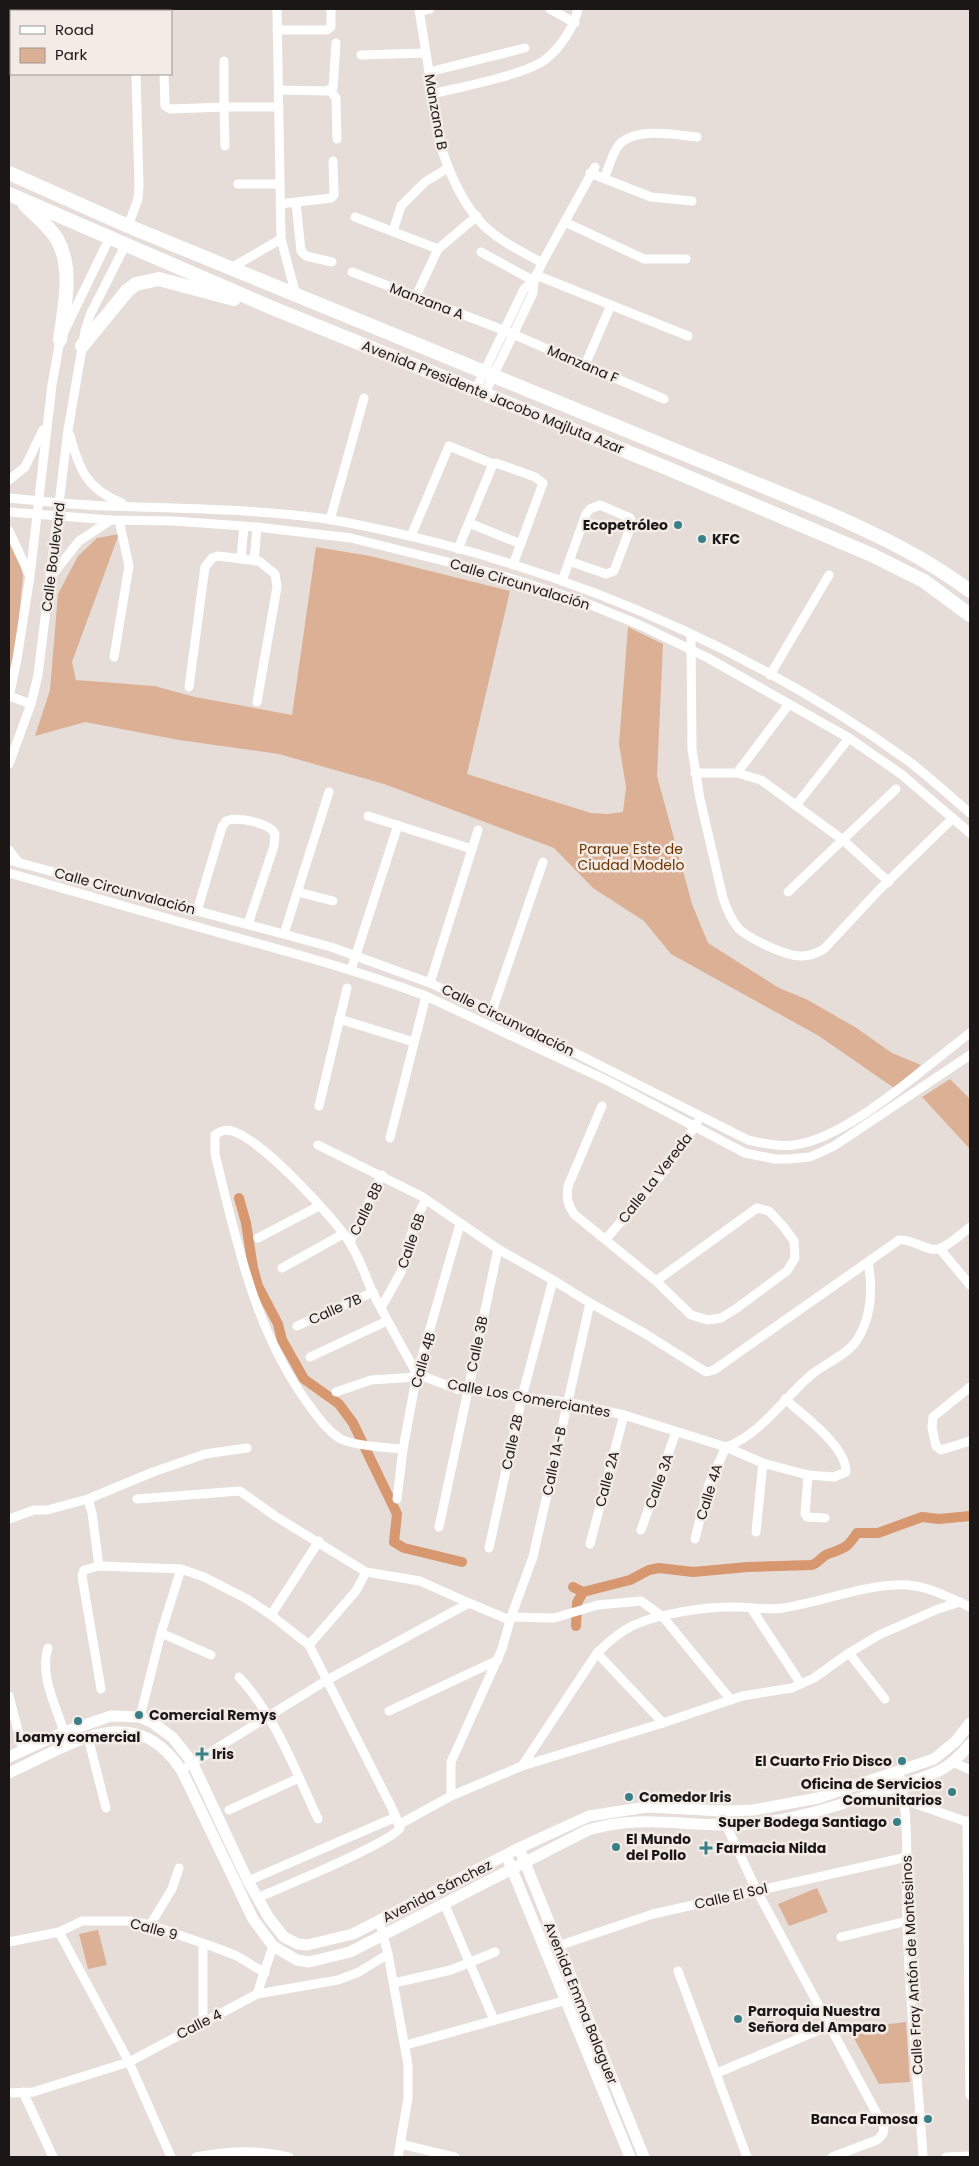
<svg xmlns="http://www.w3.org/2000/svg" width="979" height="2166" viewBox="0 0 979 2166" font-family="Poppins,sans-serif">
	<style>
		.green { fill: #dbb095 }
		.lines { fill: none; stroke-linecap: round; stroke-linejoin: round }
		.canal { stroke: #d7976f; stroke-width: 10 }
		.minor { stroke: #fff; stroke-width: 9 }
		.tertiary { stroke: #fff; stroke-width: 11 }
		.primary { stroke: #fff; stroke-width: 14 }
		.poi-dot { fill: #388087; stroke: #f3ebe6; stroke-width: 2 }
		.labels { text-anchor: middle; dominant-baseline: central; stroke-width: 5; stroke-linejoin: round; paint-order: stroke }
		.street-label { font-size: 14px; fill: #1a1716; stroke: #f3ebe6 }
		.poi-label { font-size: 14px; font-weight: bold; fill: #1a1716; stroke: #f3ebe6; text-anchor: start }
		.park-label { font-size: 14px; fill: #6e3401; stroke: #f3ebe6 }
	</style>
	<rect width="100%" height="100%" fill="#e6ddd9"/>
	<g class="green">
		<path d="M119 534 72 662 76 680 154 686 195 697 292 715 316 547 370 556 510 591 467 774 591 813 608 814 623 812 626 787 619 744 628 627 663 644 657 776 692 904 708 943 779 988 806 999 855 1027 892 1053 921 1065 894 1088 819 1036 671 954 644 921 593 888 554 848 384 784 279 754 179 740 85 722 35 736 50 690 58 594 78 556 97 538Z"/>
		<path d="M9 536 16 542 23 576 15 658 9 686Z"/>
		<path d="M950 1079 970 1099V1149L922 1097Z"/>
		<path d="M817 1888 828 1912 789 1926 778 1904Z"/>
		<path d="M98 1930 107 1965 88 1969 79 1934Z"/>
		<path d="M906 2022 910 2082 879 2084 849 2029Z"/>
	</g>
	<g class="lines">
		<g class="canal">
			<path d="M239 1198 246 1223 253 1268 258 1286 278 1324 282 1340 304 1379 339 1404 353 1423 397 1514 394 1542 404 1548 462 1562"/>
			<path d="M573 1587 583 1592 577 1603 576 1626"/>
			<path d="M583 1592 630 1580 649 1570 659 1568 693 1572 748 1567 812 1565C819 1563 823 1555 828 1554 845 1548 847 1548 857 1533H878L922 1517 939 1519 970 1516"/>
		</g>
		<g class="minor">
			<path d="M135 9V11"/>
			<path d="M277 9 281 239 296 295"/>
			<path d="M419 9 441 147C451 178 467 215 495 235 509 246 527 254 542 263"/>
			<path d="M550 9 575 23"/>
			<path d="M419 11 430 9"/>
			<path d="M277 30H327L331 27V9"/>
			<path d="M361 55 426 53"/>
			<path d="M224 61V107H279"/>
			<path d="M429 72 525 48"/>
			<path d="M164 74 165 106 170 109 224 107 225 146"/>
			<path d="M279 90 326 91 333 88 336 43"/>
			<path d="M330 90 336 98 337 139"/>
			<path d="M432 94C460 87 526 75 546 59 561 47 574 27 578 9"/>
			<path d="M590 173 651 197 692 201"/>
			<path d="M604 178C609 168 612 154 618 146 634 126 675 135 697 137"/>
			<path d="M238 184H280"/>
			<path d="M296 203 301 251 306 256 332 262"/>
			<path d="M280 204 331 198 334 195 333 161"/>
			<path d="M355 217 438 249"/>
			<path d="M565 222 644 259H686"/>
			<path d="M128 226 138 199 139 186 136 74"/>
			<path d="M393 231 401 206 425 182 448 168"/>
			<path d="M481 252 534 281"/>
			<path d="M231 268 281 239"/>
			<path d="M352 272 503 330 664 399"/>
			<path d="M536 275 688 336"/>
			<path d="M416 296 438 249 477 216"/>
			<path d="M585 365 611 305"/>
			<path d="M475 391 524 289 534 281"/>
			<path d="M484 395 533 293 534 281 542 263 595 167"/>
			<path d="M70 435C79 470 87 489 122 503"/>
			<path d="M9 480 25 467 43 430"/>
			<path d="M9 498C42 501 74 505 107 506 178 508 250 509 320 518 361 524 402 534 442 544 607 587 768 660 907 760 929 776 949 796 970 813"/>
			<path d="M9 512 111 520 174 521 257 527 351 538 500 575 581 601 640 625 708 658 849 738 901 774 970 833"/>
			<path d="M330 520 364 398"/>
			<path d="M469 523 521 544"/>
			<path d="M9 531 29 574"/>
			<path d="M411 536 449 446 493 464"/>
			<path d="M458 549 493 464 496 463 535 477 543 483 513 565"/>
			<path d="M241 559 244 526"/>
			<path d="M254 561 257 527"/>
			<path d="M53 574 79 541 111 520"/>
			<path d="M562 581 586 514 590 509 600 505 630 518 632 523 614 571 606 574 569 561"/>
			<path d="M691 634 692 749 700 799 723 898C727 909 731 920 739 929 750 939 787 957 802 956 811 956 817 953 824 949L878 891 953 818"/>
			<path d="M114 657 129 566 119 520"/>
			<path d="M770 675 829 575"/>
			<path d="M189 687 205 567 212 558 218 556 259 561 275 574 277 587 257 702"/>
			<path d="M9 696 31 704"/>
			<path d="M9 697 17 659 30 576 52 385 60 340 110 237"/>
			<path d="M9 764 31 704 38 675 68 430 85 331 90 315 126 244"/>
			<path d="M695 773H737L761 780 843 840 889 882"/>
			<path d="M737 773 789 704"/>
			<path d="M797 804 849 738"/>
			<path d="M368 816 472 849"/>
			<path d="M9 850 19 863"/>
			<path d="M9 860 331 947 430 983 492 1011 748 1140C763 1143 778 1147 794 1145 847 1139 926 1066 970 1033"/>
			<path d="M9 873C66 889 123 906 180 922 263 945 346 966 426 996L608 1081 745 1153 775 1159H788L810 1157 834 1146 970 1055"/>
			<path d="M298 892 333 901"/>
			<path d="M788 892 896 789"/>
			<path d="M197 911 222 827 226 821C237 816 270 823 275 834L274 846 248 924"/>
			<path d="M284 934 329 792"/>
			<path d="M351 970 398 825"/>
			<path d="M430 983 478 830"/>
			<path d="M492 1011 543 862"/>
			<path d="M339 1019 414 1042"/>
			<path d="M319 1106 347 988"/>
			<path d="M602 1106 568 1186C566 1198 568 1206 575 1215L656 1281 691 1315 708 1320 721 1318 737 1308 787 1271 795 1258 794 1241 783 1226 769 1211 757 1208 656 1281"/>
			<path d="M390 1138 426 996"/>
			<path d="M318 1145 421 1196 498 1249 553 1280 590 1303 644 1333 706 1372 714 1370 899 1240C913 1238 929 1254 941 1248 951 1244 961 1234 970 1227"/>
			<path d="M258 1238 319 1206"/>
			<path d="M606 1239 666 1169 697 1123"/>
			<path d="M350 1242 382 1175"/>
			<path d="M940 1249 970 1285"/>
			<path d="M282 1268 343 1234"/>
			<path d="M381 1308 401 1272 416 1218 426 1200"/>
			<path d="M297 1326 373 1292"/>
			<path d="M310 1357 387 1321"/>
			<path d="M970 1387 933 1417 932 1428 936 1446 941 1450 970 1441"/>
			<path d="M336 1392 371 1380 416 1377"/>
			<path d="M726 1447C760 1435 784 1398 811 1375 824 1364 847 1355 857 1340 872 1316 873 1289 868 1262"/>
			<path d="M403 1449C388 1448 352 1446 339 1438 326 1429 318 1417 309 1405 255 1332 236 1240 215 1154V1135C221 1131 225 1129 232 1131 261 1139 333 1216 350 1243 359 1257 365 1275 372 1291 386 1319 402 1347 417 1374L457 1389 566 1402 624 1415 726 1447 763 1463 808 1475 834 1477 846 1472C847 1447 803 1415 785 1399"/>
			<path d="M808 1475 805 1514 807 1517 825 1518"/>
			<path d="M88 1499 92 1513 99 1566"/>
			<path d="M137 1499 240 1491 275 1516 366 1572 420 1581 469 1603"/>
			<path d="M397 1499 403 1449 417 1374 460 1224"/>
			<path d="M9 1519 34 1510H47L88 1499 153 1472 205 1454 247 1448"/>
			<path d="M439 1527 498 1249"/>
			<path d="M641 1530 676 1432"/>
			<path d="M756 1532 763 1463"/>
			<path d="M695 1539 709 1484 726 1447"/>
			<path d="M590 1544 624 1415"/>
			<path d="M489 1548 522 1397 553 1280"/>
			<path d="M751 1608 801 1684"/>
			<path d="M271 1615 319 1541"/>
			<path d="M511 1617 554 1618 598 1605 641 1601 663 1617 731 1700"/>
			<path d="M161 1633 211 1655"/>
			<path d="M309 1645 356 1591 366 1572"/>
			<path d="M48 1648C39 1674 56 1706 64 1732"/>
			<path d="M597 1653 663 1723"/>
			<path d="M849 1653 885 1699"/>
			<path d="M239 1677C276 1717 295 1770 318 1819"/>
			<path d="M101 1689 82 1576 84 1570 99 1566 181 1569 204 1577 247 1599 271 1615 309 1645 392 1808 400 1828C389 1844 282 1887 257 1898"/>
			<path d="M9 1696 23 1750"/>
			<path d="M389 1711 498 1660"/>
			<path d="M140 1717 161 1633 181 1569"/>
			<path d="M88 1737 106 1808"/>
			<path d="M953 1762 970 1770"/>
			<path d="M188 1766 327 1680 469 1603 510 1620"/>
			<path d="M522 1766 597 1653C608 1642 619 1632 634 1625 659 1614 703 1607 730 1607 749 1606 765 1611 783 1608 821 1602 857 1587 895 1585 923 1583 946 1596 970 1607"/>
			<path d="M899 1772C910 1818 906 1874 907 1921 909 2000 918 2078 923 2157"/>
			<path d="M451 1796V1762L502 1649 511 1617 533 1557 590 1303"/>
			<path d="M902 1799 970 1823"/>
			<path d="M229 1810 299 1778"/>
			<path d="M723 1811 726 1825 756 1889 884 2127 883 2134 877 2140 832 2157"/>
			<path d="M967 1821 970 2095"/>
			<path d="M400 1824 451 1796 522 1766 663 1723 742 1696 792 1688 814 1678 849 1653 879 1635 938 1609 960 1602"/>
			<path d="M248 1881 396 1817"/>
			<path d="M444 1903 494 2020"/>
			<path d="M379 1920 388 1954 408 2065V2098L398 2157"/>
			<path d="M150 1925 172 1889 179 1868"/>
			<path d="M59 1932 129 2062 171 2157"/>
			<path d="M841 1937 907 1921"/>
			<path d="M9 1942 59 1932 82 1921H131L150 1925 214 1947 237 1956 265 1973"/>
			<path d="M558 1946 653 1914 907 1857"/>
			<path d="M678 1971 747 2157"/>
			<path d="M394 1983 451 1970 495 1952"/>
			<path d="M257 1994 273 1946"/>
			<path d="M203 2021V1944"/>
			<path d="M406 2045 567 2000"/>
			<path d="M717 2073 831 2025"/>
			<path d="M23 2092 53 2157"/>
			<path d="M9 2093 33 2092 129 2062 257 1994 338 1980 359 1972 388 1954"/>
			<path d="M401 2144 455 2157"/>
			<path d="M196 2157C228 2151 257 2149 289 2157"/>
			<path d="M946 2157 970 2156"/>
		</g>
		<g class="tertiary">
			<path d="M9 1757 64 1732 111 1716 140 1717 153 1723 173 1738 192 1762 248 1881 269 1918 284 1937 298 1944 307 1945 353 1934 519 1848 589 1816 647 1807 723 1811 753 1810 818 1798 934 1759 956 1741 970 1723"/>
			<path d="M9 1773C71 1745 134 1697 182 1771L253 1919 273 1946 297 1960 309 1962 350 1952 588 1830C638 1815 675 1825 725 1825 778 1826 834 1807 885 1790 902 1784 921 1779 939 1771 951 1765 962 1754 970 1744"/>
			<path d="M522 1855 644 2157"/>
			<path d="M509 1862 630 2157"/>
		</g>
		<g class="primary">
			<path d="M9 173 128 226 828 513C878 535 926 558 970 591"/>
			<path d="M9 194 270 307 662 466 872 555 924 581 970 615"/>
			<path d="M25 205C36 216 49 226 57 239 74 269 64 308 60 340"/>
			<path d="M82 346 127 291 136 284 159 279 234 299"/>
		</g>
	</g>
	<g class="poi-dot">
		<circle cx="678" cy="525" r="5"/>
		<circle cx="702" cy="539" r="5"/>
		<circle cx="139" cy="1715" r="5"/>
		<circle cx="78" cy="1721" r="5"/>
		<path d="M199.5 1746.5h5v5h5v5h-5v5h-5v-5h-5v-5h5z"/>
		<circle cx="902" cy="1761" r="5"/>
		<circle cx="952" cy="1792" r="5"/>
		<circle cx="629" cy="1797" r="5"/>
		<circle cx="897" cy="1822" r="5"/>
		<circle cx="616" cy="1847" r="5"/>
		<path d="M703.5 1840.5h5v5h5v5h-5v5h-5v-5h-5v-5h5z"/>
		<circle cx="738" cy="2019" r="5"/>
		<circle cx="928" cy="2119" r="5"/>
	</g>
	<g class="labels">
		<g class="street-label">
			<text transform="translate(436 112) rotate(80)">Manzana B</text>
			<text transform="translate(427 301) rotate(21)">Manzana A</text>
			<text transform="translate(583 364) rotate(23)">Manzana F</text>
			<text transform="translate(493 397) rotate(22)">Avenida Presidente Jacobo Majluta Azar</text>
			<text transform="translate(53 557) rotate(-83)">Calle Boulevard</text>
			<text transform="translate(520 584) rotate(17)">Calle Circunvalación</text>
			<text transform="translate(125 891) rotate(15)">Calle Circunvalación</text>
			<text transform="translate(508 1020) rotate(26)">Calle Circunvalación</text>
			<text transform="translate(655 1178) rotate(-52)">Calle La Vereda</text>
			<text transform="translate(366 1209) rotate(-64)">Calle 8B</text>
			<text transform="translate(411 1241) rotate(-71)">Calle 6B</text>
			<text transform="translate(335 1309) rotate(-24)">Calle 7B</text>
			<text transform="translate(477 1344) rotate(-78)">Calle 3B</text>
			<text transform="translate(423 1360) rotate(-74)">Calle 4B</text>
			<text transform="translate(529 1398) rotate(10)">Calle Los Comerciantes</text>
			<text transform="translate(512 1442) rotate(-78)">Calle 2B</text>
			<text transform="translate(554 1461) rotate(-78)">Calle 1A-B</text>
			<text transform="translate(607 1479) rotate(-75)">Calle 2A</text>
			<text transform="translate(659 1481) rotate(-70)">Calle 3A</text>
			<text transform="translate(709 1492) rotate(-73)">Calle 4A</text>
			<text transform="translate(437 1891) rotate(-27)">Avenida Sánchez</text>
			<text transform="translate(731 1896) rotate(-13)">Calle El Sol</text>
			<text transform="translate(154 1929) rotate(15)">Calle 9</text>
			<text transform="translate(912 1965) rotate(-93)">Calle Fray Antón de Montesinos</text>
			<text transform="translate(581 2003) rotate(68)">Avenida Emma Balaguer</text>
			<text transform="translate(199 2024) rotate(-27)">Calle 4</text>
		</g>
		<g class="poi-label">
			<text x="668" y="525" text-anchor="end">Ecopetróleo</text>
			<text x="712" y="539">KFC</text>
			<text x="149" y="1715">Comercial Remys</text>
			<text x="78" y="1737" text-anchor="middle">Loamy comercial</text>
			<text x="212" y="1754">Iris</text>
			<text x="892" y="1761" text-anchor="end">El Cuarto Frio Disco</text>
			<text x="942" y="1784" text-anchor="end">Oficina de Servicios<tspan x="942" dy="16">Comunitarios</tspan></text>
			<text x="639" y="1797">Comedor Iris</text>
			<text x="887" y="1822" text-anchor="end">Super Bodega Santiago</text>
			<text x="626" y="1839">El Mundo<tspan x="626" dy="16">del Pollo</tspan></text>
			<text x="716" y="1848">Farmacia Nilda</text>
			<text x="748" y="2011">Parroquia Nuestra<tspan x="748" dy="16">Señora del Amparo</tspan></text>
			<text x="918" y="2119" text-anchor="end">Banca Famosa</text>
		</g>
		<g class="park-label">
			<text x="631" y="849">Parque Este de<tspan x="631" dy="16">Ciudad Modelo</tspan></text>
		</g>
	</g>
	<rect width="979" height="2166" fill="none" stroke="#1a1716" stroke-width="20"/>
	<rect x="10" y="10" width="162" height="65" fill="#f3ebe6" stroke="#9c9693"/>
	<rect x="20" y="26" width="25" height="8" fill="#ffffff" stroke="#9c9693"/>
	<text x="55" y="35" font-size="15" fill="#1a1716">Road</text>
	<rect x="20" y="48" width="25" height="15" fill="#dbb095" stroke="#9c9693"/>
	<text x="55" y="60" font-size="15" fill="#1a1716">Park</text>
</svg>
